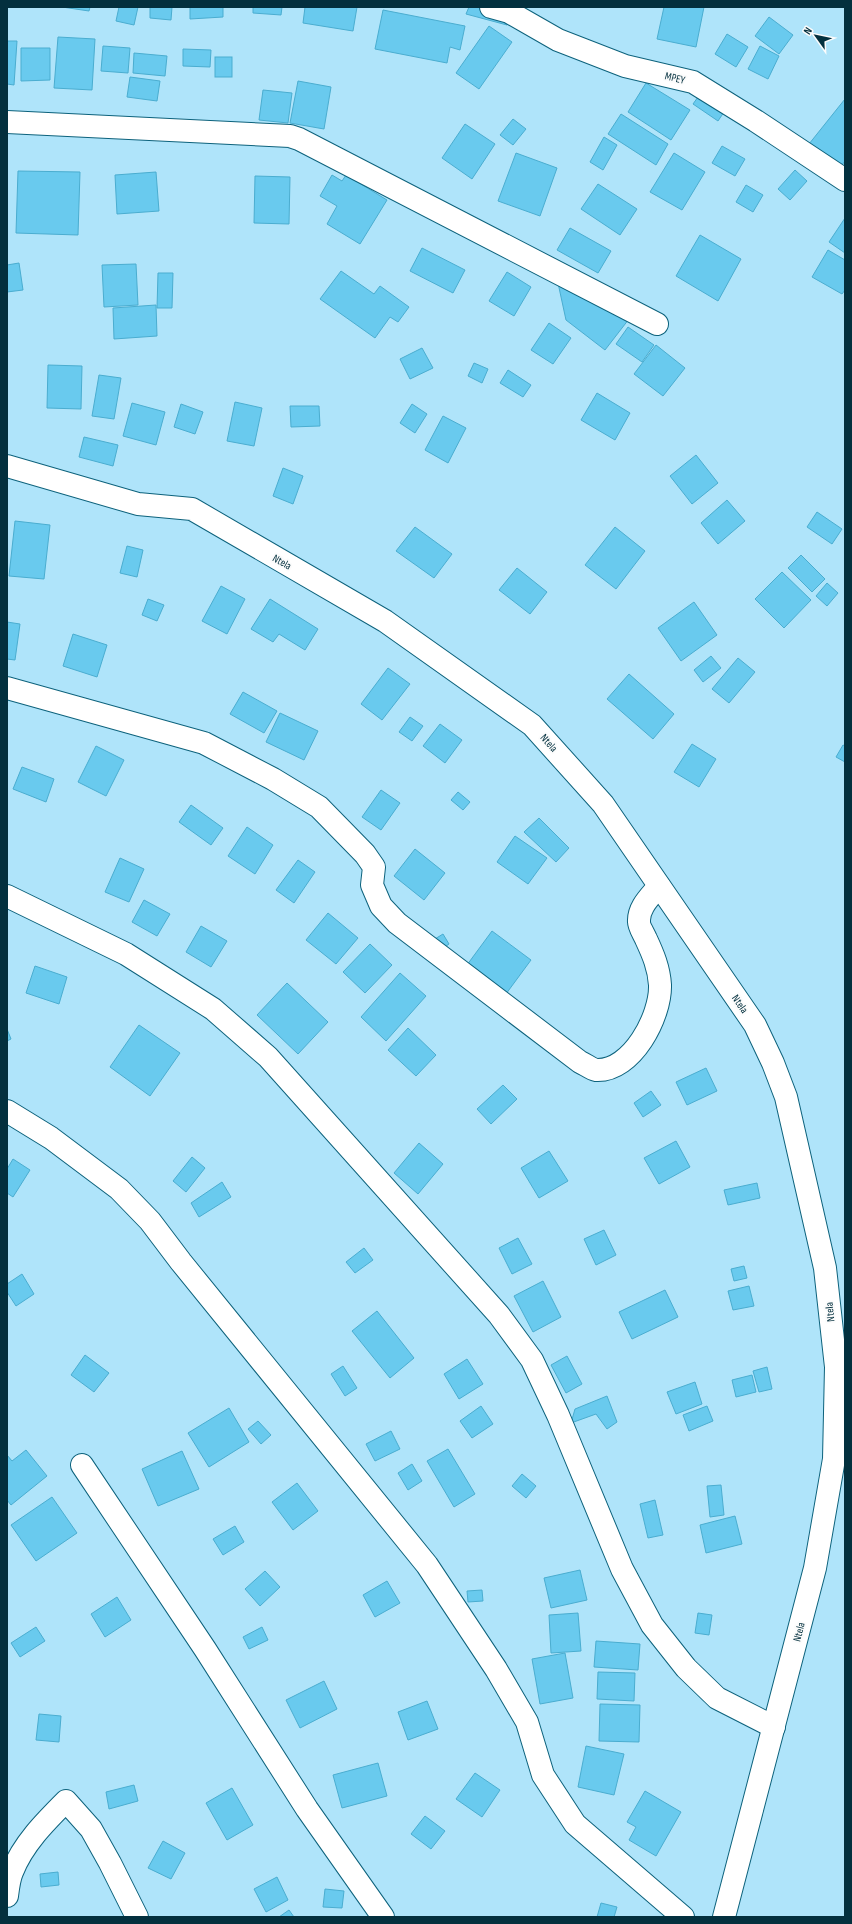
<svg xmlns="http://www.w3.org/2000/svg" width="852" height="1924" viewBox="0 0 852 1924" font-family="'Sofia Sans Condensed',sans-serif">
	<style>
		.building { fill: #69caee; stroke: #4aadd0 }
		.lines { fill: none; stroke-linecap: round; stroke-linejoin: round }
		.street-casing { stroke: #0d627c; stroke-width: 24 }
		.street { stroke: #fff; stroke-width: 22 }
		.labels { text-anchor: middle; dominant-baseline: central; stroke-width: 4; stroke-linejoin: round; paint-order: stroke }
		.street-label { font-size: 11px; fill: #03303e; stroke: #fcfcfc }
	</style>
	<rect width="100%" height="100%" fill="#afe4fa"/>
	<g class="building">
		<path d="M62 7H90L89 11Z"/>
		<path d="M119 7H138L134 25 116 21Z"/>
		<path d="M150 7H172L171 20 150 18Z"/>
		<path d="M190 7H223V17L190 19Z"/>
		<path d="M253 7H282L281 15 253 13Z"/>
		<path d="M305 7H357L353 31 303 23Z"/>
		<path d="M469 7H484L508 15 507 25 466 14Z"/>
		<path d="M664 7H704L696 47 657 39Z"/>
		<path d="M383 10 465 26 460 50 450 47 447 63 375 49Z"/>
		<path d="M769 17 793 35 779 54 755 36Z"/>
		<path d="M489 26 512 42 479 89 456 73Z"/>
		<path d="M727 34 748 47 736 67 715 54Z"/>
		<path d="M58 37 95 39 92 90 54 88Z"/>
		<path d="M7 41H17L14 85 7 84Z"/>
		<path d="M103 46 130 48 128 73 101 71Z"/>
		<path d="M760 46 779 56 768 79 748 69Z"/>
		<path d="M21 48H50V80L21 81Z"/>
		<path d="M183 49 211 50 210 67 183 66Z"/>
		<path d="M134 53 167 56 165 76 133 73Z"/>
		<rect x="215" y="57" width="17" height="20"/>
		<path d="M130 77 160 81 157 101 127 97Z"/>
		<path d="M298 81 331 87 324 129 290 123Z"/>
		<path d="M646 83 690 110 671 140 628 112Z"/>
		<path d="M263 90 292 93 288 123 259 120Z"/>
		<path d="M703 90 728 106 718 121 693 104Z"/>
		<path d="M845 99V161L839 169 809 144Z"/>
		<path d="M621 114 668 144 656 165 608 134Z"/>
		<path d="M513 119 526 129 513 145 500 135Z"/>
		<path d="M465 124 495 144 472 179 442 158Z"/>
		<path d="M604 137 617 145 603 170 590 162Z"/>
		<path d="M722 146 745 159 735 176 712 163Z"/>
		<path d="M516 153 557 168 540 216 498 201Z"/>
		<path d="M674 153 705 172 682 210 650 192Z"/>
		<path d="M795 170 807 181 790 200 778 189Z"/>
		<path d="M18 171 80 172 78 235 16 233Z"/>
		<path d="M156 172 159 211 117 214 115 175Z"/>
		<path d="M332 175 342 181 346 175 387 200 360 244 327 224 337 206 320 196Z"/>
		<path d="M255 176 290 177 289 224 254 223Z"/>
		<path d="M598 184 637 209 620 235 581 209Z"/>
		<path d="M746 185 763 195 753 212 736 202Z"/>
		<path d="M845 218V253L829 242Z"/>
		<path d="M570 228 611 251 598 273 557 250Z"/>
		<path d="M700 235 741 259 718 301 676 276Z"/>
		<path d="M422 248 465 270 453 293 410 271Z"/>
		<path d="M828 250 845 260V290L842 294 812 277Z"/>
		<path d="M19 263 23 290 7 292V265Z"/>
		<path d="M136 264 138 305 104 307 102 265Z"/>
		<path d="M341 271 374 294 380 286 409 307 398 322 390 317 375 338 320 299Z"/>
		<path d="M507 272 531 287 514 316 489 301Z"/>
		<path d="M158 273H173L172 308H157Z"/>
		<path d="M558 283 629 319 605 350 566 320Z"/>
		<path d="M156 305 157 336 114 339 113 308Z"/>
		<path d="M549 323 571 338 553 364 531 350Z"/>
		<path d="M628 327 654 345 642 362 616 344Z"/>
		<path d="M656 345 685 368 663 396 634 374Z"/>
		<path d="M422 348 433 368 410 379 400 359Z"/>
		<path d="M474 363 488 369 482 383 468 376Z"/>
		<path d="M48 365 82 366 81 409 47 408Z"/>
		<path d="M508 370 531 385 523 397 500 383Z"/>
		<path d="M99 375 121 378 114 419 92 416Z"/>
		<path d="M597 393 630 413 615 440 581 420Z"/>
		<path d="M235 402 262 408 254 446 227 441Z"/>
		<path d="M132 403 165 412 156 445 123 436Z"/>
		<path d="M181 404 203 412 195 434 174 427Z"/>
		<path d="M412 404 427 414 415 433 400 423Z"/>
		<path d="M290 406H319L320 426 291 427Z"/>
		<path d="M443 416 466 428 448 463 425 450Z"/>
		<path d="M84 437 118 445 113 466 79 457Z"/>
		<path d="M696 455 718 483 692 504 670 476Z"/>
		<path d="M283 468 303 476 293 504 273 496Z"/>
		<path d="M727 500 745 521 718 544 701 523Z"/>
		<path d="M817 512 842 529 832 544 807 527Z"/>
		<path d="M15 521 50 525 44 579 9 576Z"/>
		<path d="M415 527 452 554 434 578 396 551Z"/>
		<path d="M615 527 645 551 616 589 585 565Z"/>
		<path d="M127 546 143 550 137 577 120 573Z"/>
		<path d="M801 555 825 579 812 592 788 568Z"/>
		<path d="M517 568 547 592 530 614 499 590Z"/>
		<path d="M782 572 811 600 784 628 755 599Z"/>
		<path d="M827 583 838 593 827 606 816 596Z"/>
		<path d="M221 586 245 599 227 634 202 621Z"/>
		<path d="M148 599 164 605 157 621 142 615Z"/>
		<path d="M270 599 318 629 305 650 279 634 273 642 251 629Z"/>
		<path d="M694 602 717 635 681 661 658 628Z"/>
		<path d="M7 622 20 624 15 660 7 659Z"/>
		<path d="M73 634 107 645 97 677 63 666Z"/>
		<path d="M711 656 721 668 703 682 694 670Z"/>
		<path d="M738 658 755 672 729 703 712 689Z"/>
		<path d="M388 668 410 684 382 720 361 704Z"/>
		<path d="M629 674 674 714 653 739 607 699Z"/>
		<path d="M243 692 277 711 264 733 230 714Z"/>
		<path d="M280 713 318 731 304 760 266 742Z"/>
		<path d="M410 717 423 726 412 741 399 732Z"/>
		<path d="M440 724 462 740 445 763 423 746Z"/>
		<path d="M692 744 716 759 699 787 674 772Z"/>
		<path d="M843 745 845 746V762L836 757Z"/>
		<path d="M96 746 124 760 106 796 78 782Z"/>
		<path d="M22 767 54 779 46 802 13 789Z"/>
		<path d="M381 790 400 803 381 830 362 817Z"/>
		<path d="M458 792 470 802 463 810 451 800Z"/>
		<path d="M191 805 223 828 211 845 179 822Z"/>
		<path d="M539 818 569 848 556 862 524 832Z"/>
		<path d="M247 827 273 845 255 874 228 856Z"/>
		<path d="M515 836 547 858 528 884 497 862Z"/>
		<path d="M415 849 445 873 424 900 394 876Z"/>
		<path d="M120 858 144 869 129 902 105 892Z"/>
		<path d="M298 860 315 872 294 903 276 890Z"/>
		<path d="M144 900 170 914 157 936 132 922Z"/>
		<path d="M328 913 358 938 336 964 306 940Z"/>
		<path d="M201 926 227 941 211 967 186 952Z"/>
		<path d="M492 931 531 960 503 998 464 969Z"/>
		<path d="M443 934 449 944 437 953 430 942Z"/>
		<path d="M370 944 392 965 365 993 343 972Z"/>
		<path d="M35 966 67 977 59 1004 26 993Z"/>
		<path d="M400 973 426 996 386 1041 361 1017Z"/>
		<path d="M287 983 328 1022 298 1054 257 1015Z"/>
		<path d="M139 1025 180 1053 150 1096 110 1067Z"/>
		<path d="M408 1028 436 1055 416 1076 388 1050Z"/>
		<path d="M7 1029 11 1039 7 1041Z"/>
		<path d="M706 1068 717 1091 687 1105 676 1082Z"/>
		<path d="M503 1085 517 1099 491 1124 477 1109Z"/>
		<path d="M651 1091 661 1105 643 1117 634 1103Z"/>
		<path d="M676 1141 690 1167 659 1184 644 1158Z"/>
		<path d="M419 1143 443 1164 418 1194 394 1173Z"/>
		<path d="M549 1151 568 1181 539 1198 521 1168Z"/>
		<path d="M192 1157 205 1168 186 1192 173 1181Z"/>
		<path d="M13 1159 30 1170 13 1197 7 1193V1169Z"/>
		<path d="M222 1182 231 1197 199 1217 191 1203Z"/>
		<path d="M757 1183 760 1198 728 1205 724 1190Z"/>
		<path d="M604 1230 616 1255 596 1265 584 1239Z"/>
		<path d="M518 1238 532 1264 512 1274 499 1248Z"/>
		<path d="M364 1248 373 1260 355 1273 346 1262Z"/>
		<path d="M744 1266 747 1278 734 1281 731 1269Z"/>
		<path d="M22 1274 34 1294 16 1306 7 1292V1284Z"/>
		<path d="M543 1281 561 1317 533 1332 514 1296Z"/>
		<path d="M749 1286 754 1306 733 1310 728 1291Z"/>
		<path d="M665 1290 678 1317 632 1339 619 1312Z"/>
		<path d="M377 1311 414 1358 390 1378 352 1331Z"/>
		<path d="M85 1355 109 1373 94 1392 71 1375Z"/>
		<path d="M567 1356 582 1384 566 1393 551 1365Z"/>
		<path d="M467 1359 483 1384 459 1399 444 1374Z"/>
		<path d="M343 1366 357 1388 345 1396 331 1374Z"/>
		<path d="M767 1367 772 1389 759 1392 753 1371Z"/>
		<path d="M752 1375 756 1392 736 1397 732 1380Z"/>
		<path d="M695 1382 702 1404 676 1414 667 1392Z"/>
		<path d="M607 1396 617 1422 607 1429 596 1414 571 1423 575 1409Z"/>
		<path d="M481 1406 493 1424 472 1438 460 1421Z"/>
		<path d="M707 1406 713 1421 689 1431 683 1415Z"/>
		<path d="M229 1408 249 1442 209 1467 188 1433Z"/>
		<path d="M258 1421 271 1435 261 1444 248 1429Z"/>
		<path d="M391 1431 400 1449 375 1461 366 1444Z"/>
		<path d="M448 1449 475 1494 454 1507 427 1461Z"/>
		<path d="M26 1450 47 1476 11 1505 7 1500V1455L12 1461Z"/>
		<path d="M182 1451 199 1489 158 1506 142 1469Z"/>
		<path d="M412 1464 422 1481 408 1490 398 1473Z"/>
		<path d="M522 1474 536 1486 526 1498 512 1486Z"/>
		<path d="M297 1483 318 1511 293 1530 272 1502Z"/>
		<path d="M721 1485 724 1515 710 1517 707 1486Z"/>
		<path d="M52 1497 77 1533 36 1561 11 1525Z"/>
		<path d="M655 1500 663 1535 648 1538 640 1504Z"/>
		<path d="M735 1516 742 1544 706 1553 700 1525Z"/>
		<path d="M235 1526 244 1542 223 1555 213 1539Z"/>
		<path d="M580 1570 587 1600 551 1608 544 1578Z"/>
		<path d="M265 1571 280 1587 260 1606 245 1589Z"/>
		<path d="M387 1581 400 1603 375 1617 363 1595Z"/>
		<path d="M482 1590 483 1601 468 1602 467 1591Z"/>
		<path d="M117 1597 131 1620 105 1637 91 1614Z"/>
		<path d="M578 1613 581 1651 551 1653 549 1615Z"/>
		<path d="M698 1613 712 1615 709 1635 695 1633Z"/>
		<path d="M36 1627 45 1641 20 1657 11 1643Z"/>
		<path d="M262 1627 268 1640 249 1649 243 1637Z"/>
		<path d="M596 1641 640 1644 638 1670 594 1667Z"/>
		<path d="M565 1653 573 1698 540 1704 532 1659Z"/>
		<path d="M598 1672 635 1673 634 1701 597 1699Z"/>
		<path d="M324 1681 337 1709 300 1728 286 1700Z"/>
		<path d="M427 1701 438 1729 408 1740 398 1712Z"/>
		<path d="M600 1704 640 1705 639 1742 599 1741Z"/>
		<path d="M39 1714 61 1716 59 1742 36 1740Z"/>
		<path d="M586 1746 624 1754 614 1795 578 1787Z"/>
		<path d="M378 1763 387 1796 342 1808 333 1775Z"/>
		<path d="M475 1773 500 1790 482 1817 456 1799Z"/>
		<path d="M134 1785 138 1801 109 1809 106 1792Z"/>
		<path d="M232 1788 253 1825 227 1840 206 1803Z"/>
		<path d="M645 1791 681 1812 656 1856 629 1840 636 1827 627 1822Z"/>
		<path d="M425 1816 445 1831 431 1849 411 1834Z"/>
		<path d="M163 1841 185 1853 171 1879 148 1868Z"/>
		<path d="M58 1872 59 1885 41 1887 40 1874Z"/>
		<path d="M277 1877 288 1900 266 1912 254 1889Z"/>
		<path d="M325 1889 344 1891 342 1908 323 1907Z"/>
		<path d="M601 1903 617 1907 614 1917H597Z"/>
		<path d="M289 1910 294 1917H279Z"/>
	</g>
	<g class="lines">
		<g class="street-casing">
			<g id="street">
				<path d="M491 7 509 12 558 40 625 66 693 82 756 121 845 180"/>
				<path d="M7 122 290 136 299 139 657 324"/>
				<path d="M7 466 138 504 192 509 385 621 532 725 603 804 755 1025 773 1063 786 1097 825 1268 836 1367 834 1459 815 1568 724 1917"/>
				<path d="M7 688 204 743 273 779 319 807 365 854 374 867 372 885 381 906 397 923 580 1062C585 1064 591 1069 596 1070 632 1072 661 1016 660 985 659 968 653 954 646 939 644 934 639 927 639 922 638 907 651 896 659 886"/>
				<path d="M7 896 126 954 213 1009 268 1057 499 1315 532 1360 558 1415 622 1569 652 1625 686 1668 717 1698 774 1727"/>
				<path d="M7 1111 51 1138 119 1189 150 1221 181 1262 427 1565 496 1669 527 1722 543 1775 575 1824 683 1917"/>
				<path d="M82 1465 205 1649 307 1809 383 1917"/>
				<path d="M7 1896C8 1888 9 1879 12 1872 23 1844 45 1822 66 1801L91 1829 110 1863 137 1917"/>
			</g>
		</g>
		<use href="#street" class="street"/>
	</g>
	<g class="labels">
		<g class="street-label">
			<text transform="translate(675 78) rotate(14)">MPEY</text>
			<text transform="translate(282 562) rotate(30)">Ntela</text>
			<text transform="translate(549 743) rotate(48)">Ntela</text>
			<text transform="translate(740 1004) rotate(56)">Ntela</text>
			<text transform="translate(830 1312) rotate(-96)">Ntela</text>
			<text transform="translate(799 1632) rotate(-76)">Ntela</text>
		</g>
	</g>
	<rect width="852" height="1924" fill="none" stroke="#03303e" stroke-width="16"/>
	<g transform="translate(816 36) rotate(303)" stroke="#fcfcfc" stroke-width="3" paint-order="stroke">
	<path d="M0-3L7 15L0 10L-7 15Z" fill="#03303e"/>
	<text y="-6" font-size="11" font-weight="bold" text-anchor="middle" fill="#03303e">N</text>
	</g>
</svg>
